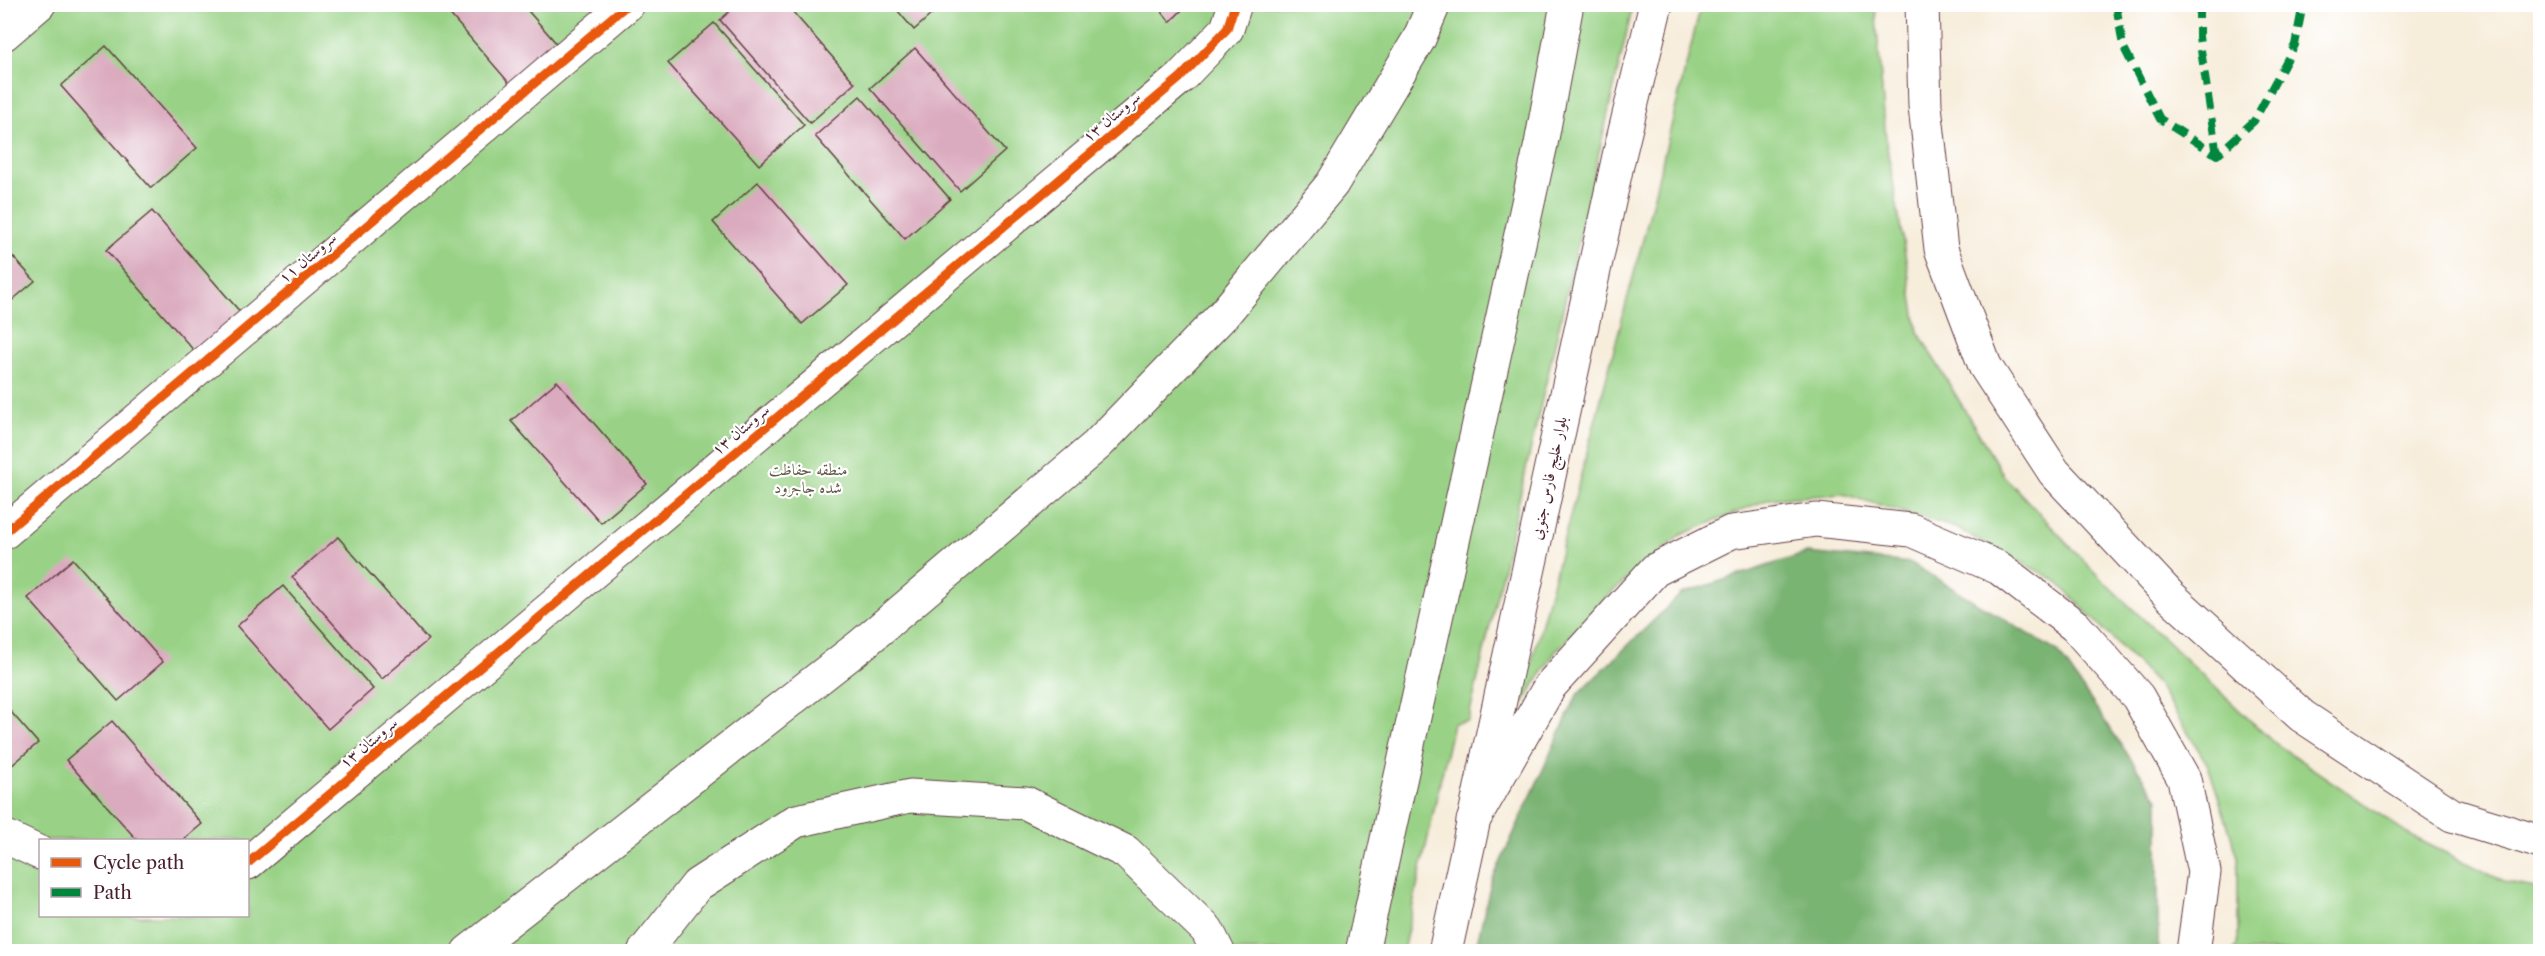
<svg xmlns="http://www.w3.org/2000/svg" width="2545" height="956" viewBox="0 0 2545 956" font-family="'Libre Caslon Text',Amiri,serif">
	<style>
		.green { fill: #99d286; stroke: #727858; stroke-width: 1.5; fill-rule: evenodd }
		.forest { fill: #7ab473; stroke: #626a4f; stroke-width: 1.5 }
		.building { fill: #daaabe }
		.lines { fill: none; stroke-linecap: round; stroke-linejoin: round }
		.street-casing { stroke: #643e45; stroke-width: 35 }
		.highway-casing { stroke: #643e45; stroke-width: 35 }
		.street { stroke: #fff; stroke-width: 33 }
		.highway { stroke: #fff; stroke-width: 33 }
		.quiet { stroke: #00873e; stroke-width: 8; stroke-dasharray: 15 8; stroke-linecap: butt }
		.cycleway-casing { stroke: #fff; stroke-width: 13 }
		.cycleway { stroke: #e8590c; stroke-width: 9 }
		.labels { text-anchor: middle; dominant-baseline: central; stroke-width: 4.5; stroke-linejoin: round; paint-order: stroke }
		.street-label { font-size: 16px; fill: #4a1f2b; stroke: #fff }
		.park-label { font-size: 16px; fill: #625546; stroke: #fff }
	</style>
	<rect width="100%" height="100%" fill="#fff"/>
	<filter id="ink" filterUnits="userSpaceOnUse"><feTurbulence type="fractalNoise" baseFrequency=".0167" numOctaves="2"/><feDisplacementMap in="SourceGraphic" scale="12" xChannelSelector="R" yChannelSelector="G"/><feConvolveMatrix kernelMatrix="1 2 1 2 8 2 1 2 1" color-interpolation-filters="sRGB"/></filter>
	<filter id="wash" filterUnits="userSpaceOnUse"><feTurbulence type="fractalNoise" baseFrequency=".008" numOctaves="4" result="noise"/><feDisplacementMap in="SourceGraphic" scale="24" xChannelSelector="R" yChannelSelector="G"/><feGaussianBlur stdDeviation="1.35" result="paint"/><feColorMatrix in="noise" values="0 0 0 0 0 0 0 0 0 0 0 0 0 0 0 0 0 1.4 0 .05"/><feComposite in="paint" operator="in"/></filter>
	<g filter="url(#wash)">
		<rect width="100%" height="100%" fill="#f7eddb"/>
		<g class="green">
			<path d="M5 5H1633L1468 721 1453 723 1403 951 5 952ZM40 840H248V916H40Z"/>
			<path d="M1701 5H1875L1886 140 1918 332 2004 476 2103 581 2272 741 2413 837 2505 882 2540 889V951H2233L2238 942V857L2208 765 2158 685 2055 580 1956 528 1843 494 1769 499 1681 535 1607 596 1555 652 1519 710 1647 224Z"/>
		</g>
		<path class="forest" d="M1807 553 1911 563 2058 652 2158 799V947L2156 951H1475L1491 883 1577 695 1681 594Z"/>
		<g id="blocks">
			<g class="building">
				<path d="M441 4H522L557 44 511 85Z"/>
				<path d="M738 4H786L855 83 810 123 720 20Z"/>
				<path d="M892 4H943L914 30Z"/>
				<path d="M1156 4H1188L1170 22Z"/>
				<path d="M714 23 804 125 759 165 668 63Z"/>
				<path d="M106 46 197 148 151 188 61 86Z"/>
				<path d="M915 48 1005 151 960 191 870 88Z"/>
				<path d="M860 96 950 199 905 239 815 136Z"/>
				<path d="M758 182 848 285 802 324 713 222Z"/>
				<path d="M152 211 242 314 196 353 106 250Z"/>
				<path d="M4 247 35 281 4 307Z"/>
				<path d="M557 381 647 484 601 523 511 421Z"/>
				<path d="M338 537 428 640 382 679 292 577Z"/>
				<path d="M73 559 163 662 118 701 28 598Z"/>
				<path d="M283 586 373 689 328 729 237 626Z"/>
				<path d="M4 704 38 743 4 772Z"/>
				<path d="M112 721 202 824 183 840H137L66 760Z"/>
			</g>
		</g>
	</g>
	<g filter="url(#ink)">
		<use href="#blocks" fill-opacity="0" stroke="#643e45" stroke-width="1.5"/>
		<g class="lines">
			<g class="street-casing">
				<g id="street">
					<path d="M4 34 39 4"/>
					<path d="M4 533 628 4"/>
					<path d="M4 836 40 853"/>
					<path d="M248 863 1180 78 1227 29 1235 4"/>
				</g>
			</g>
			<g class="highway-casing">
				<g id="highway">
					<path d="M1922 4 1925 106 1941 249 1985 366 2054 472 2170 596 2302 716 2452 815 2540 842"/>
					<path d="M1473 821 1550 686 1655 570 1731 532 1816 520 1911 530 1999 568 2075 626 2138 697 2184 779 2204 872 2193 952"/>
					<path d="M468 952 860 646 1097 445 1223 315 1332 184 1419 39 1434 4"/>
					<path d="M644 952 697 885 796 821 910 796 1026 803 1126 852 1207 930 1218 952"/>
					<path d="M1362 952 1541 144 1567 4"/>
					<path d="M1445 952 1619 156 1656 4"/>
				</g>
			</g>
			<use href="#street" class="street"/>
			<use href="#highway" class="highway"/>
			<g class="quiet">
				<path d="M2116 4 2123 46 2160 119 2217 155 2254 121 2295 45 2303 4"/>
				<path d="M2199 4V37L2217 155"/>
			</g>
			<g class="cycleway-casing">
				<g id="cycleway">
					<path d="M4 533 628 4"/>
					<path d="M248 863 1180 78 1227 29 1235 4"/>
				</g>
			</g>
			<use href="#cycleway" class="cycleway"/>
		</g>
	</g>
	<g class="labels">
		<g class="street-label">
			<text transform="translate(1111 116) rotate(-40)">سروستان ۱۳</text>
			<text transform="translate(307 257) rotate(-40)">سروستان ۱۱</text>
			<text transform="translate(740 429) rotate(-40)">سروستان ۱۳</text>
			<text transform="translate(1548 478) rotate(-78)">بلوار خلیج فارس جنوبی</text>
			<text transform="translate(368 742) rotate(-40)">سروستان ۱۳</text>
		</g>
		<g class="park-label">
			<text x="808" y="469">منطقه حفاظت<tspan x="808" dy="18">شده جاجرود</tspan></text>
		</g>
	</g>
	<rect width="2545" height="956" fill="none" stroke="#fff" stroke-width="24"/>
	<rect x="39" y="839" width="210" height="78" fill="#ffffff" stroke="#b7a5aa" stroke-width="1.5"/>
	<rect x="51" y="858" width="30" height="9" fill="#e8590c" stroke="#b7a5aa" stroke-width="1.5"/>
	<text x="93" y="869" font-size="18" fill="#4a1f2b">Cycle path</text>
	<rect x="51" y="888" width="30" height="9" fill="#00873e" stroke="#b7a5aa" stroke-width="1.5"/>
	<text x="93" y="899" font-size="18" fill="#4a1f2b">Path</text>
</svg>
